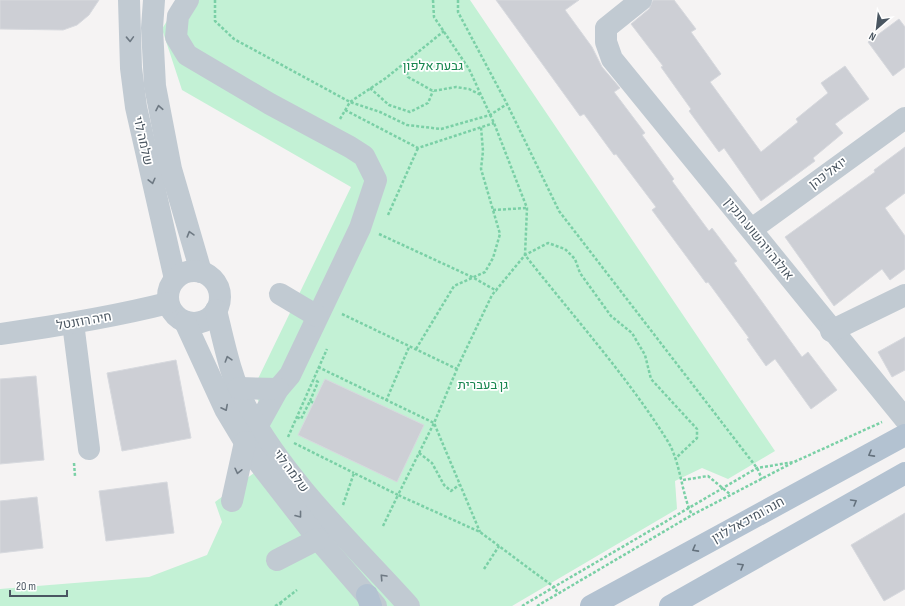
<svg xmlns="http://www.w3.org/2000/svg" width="905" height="606" viewBox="0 0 905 606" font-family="'Sofia Sans Condensed',Heebo,sans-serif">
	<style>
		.green { fill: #c3f1d5 }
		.building { fill: #cdcfd5; stroke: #d7d9de }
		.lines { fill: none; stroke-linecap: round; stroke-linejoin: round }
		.path { stroke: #7ad0a6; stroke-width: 2.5; stroke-dasharray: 3 2; stroke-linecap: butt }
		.minor { stroke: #c1cad2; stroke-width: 22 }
		.major { stroke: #b3c2d1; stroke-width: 22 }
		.oneway { stroke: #6e7983 }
		.oneway2 { stroke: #64717d }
		.labels { text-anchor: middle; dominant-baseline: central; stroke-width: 3.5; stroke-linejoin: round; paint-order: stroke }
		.park-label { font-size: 13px; fill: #17864f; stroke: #fff }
		.street-label { font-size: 13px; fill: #4a5661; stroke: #fff }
	</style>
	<rect width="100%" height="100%" fill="#f5f3f3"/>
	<path class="green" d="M180 0H470L775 451 728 479 702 468 675 481 677 509 512 606H0V589L149 577 207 555 222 522 215 502 281 453 253 389 351 187 182 90 162 29Z"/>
	<g class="building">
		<path d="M0 0H99L89 15 77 25 63 30 0 29Z"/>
		<path d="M496 0H579L565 10 592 47 602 67 620 88 614 92 645 133 642 135 674 179 672 181 709 231 712 228 737 261 734 263 802 357 808 352 837 390 811 409 775 359 766 366 747 339 749 338 708 282 706 283 652 210 656 207 616 154 614 155 584 114 580 116Z"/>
		<path d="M653 0H674L696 29 691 32 721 74 710 82 761 152 798 122 796 119 828 93 821 83 845 66 869 99 835 124 843 133 813 158 815 161 761 201 724 148 719 152 689 111 691 109 661 67 663 66 631 24 649 9Z"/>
		<path d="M899 19 905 27V67L893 76 868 42Z"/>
		<path d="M905 147V193L885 208 905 236V269L890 280 882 269 834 306 785 237 875 172 874 170Z"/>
		<path d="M905 337V370L892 377 878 352Z"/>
		<path d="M176 360 191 438 122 451 107 373Z"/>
		<path d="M36 376 44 460 0 464V379Z"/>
		<path d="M325 379 424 425 397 482 298 435Z"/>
		<path d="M167 482 174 533 106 541 99 491Z"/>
		<path d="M37 497 43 548 0 553V501Z"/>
		<path d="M905 513V589L884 601 851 545Z"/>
	</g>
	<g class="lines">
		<g class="path">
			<path d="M215 0V21L234 39 350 102 380 112 407 125 441 129 490 115 507 104"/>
			<path d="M433 0 434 17 469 69 494 123 527 208 525 255C572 315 627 376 667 440 681 462 681 493 692 515"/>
			<path d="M458 0V12L507 104 559 211 757 468 762 479"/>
			<path d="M405 62 408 77 433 91 456 87 469 89 481 95"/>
			<path d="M370 88 389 105 410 112 428 103 433 91"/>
			<path d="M345 110 418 148 494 123"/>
			<path d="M340 119 350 102 386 78 444 31"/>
			<path d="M493 210 527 208"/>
			<path d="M388 215 418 148"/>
			<path d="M379 234 472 277 497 291"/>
			<path d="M342 314 457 369"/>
			<path d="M416 349 454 286 485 272 493 258 500 234 481 169 483 151 481 127"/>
			<path d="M318 367 434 423 480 532"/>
			<path d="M310 401 318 382 314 379"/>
			<path d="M386 401 409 347"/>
			<path d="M297 417 301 419 310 401 314 403"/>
			<path d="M288 437 327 349"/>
			<path d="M294 443 354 473"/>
			<path d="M419 453 432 463 444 485 451 491 459 485"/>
			<path d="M74 463 75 476"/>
			<path d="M683 480 708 476 731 495"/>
			<path d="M343 505 354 473 398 495 434 423 460 362 492 295 525 255 548 243 565 249 575 259 580 273 611 316 632 333 645 355 651 379 697 429V438L675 459"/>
			<path d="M383 526 398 495 480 532 554 587 757 468 794 462 882 422"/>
			<path d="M484 569 499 546"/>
			<path d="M280 603 297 590"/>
			<path d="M275 606 280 603 282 606"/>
			<path d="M522 606 554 587 558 593"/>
			<path d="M537 606 692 515 792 463"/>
		</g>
		<g class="minor">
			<path d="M129 0 131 68 136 107 175 279"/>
			<path d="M154 0 152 28 155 86 171 169 201 272"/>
			<path d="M188 0 178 16 176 37 187 55 270 104 350 147 364 156 376 180 360 228 290 375 278 389 258 425"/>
			<path d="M641 0 606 28V42L612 59 905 419"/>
			<path d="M752 229 905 118"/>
			<circle cx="194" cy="297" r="26"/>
			<path d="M280 294 317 316"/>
			<path d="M216 310C224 343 231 379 247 409 288 484 353 544 409 606"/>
			<path d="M185 322 225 409 252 454 318 539 376 606"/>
			<path d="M73 323 89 449"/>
			<path d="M831 331 905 295"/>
			<path d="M0 334C57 326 113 317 168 303"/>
			<path d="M239 388 278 389"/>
			<path d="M232 501 245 442"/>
			<path d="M277 560 318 539"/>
		</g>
		<g class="major">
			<path d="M367 595 371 606"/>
			<path d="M591 606 905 435"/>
			<path d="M670 606 905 473"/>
		</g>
	</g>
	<defs><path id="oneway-chevron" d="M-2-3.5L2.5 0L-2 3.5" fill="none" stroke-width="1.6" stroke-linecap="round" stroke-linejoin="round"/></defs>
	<g class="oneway">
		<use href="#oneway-chevron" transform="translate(130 39) rotate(88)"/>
		<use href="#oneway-chevron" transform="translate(159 108) rotate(-101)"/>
		<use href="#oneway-chevron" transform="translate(152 181) rotate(76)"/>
		<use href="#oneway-chevron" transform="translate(190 234) rotate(-106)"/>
		<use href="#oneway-chevron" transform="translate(228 359) rotate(-107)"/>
		<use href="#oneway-chevron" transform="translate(225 408) rotate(63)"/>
		<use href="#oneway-chevron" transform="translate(238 471) rotate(103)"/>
		<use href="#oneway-chevron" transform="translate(299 515) rotate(52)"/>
		<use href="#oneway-chevron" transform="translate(383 577) rotate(-133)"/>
	</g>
	<g class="oneway2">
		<use href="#oneway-chevron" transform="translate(871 454) rotate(151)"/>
		<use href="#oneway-chevron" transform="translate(854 502) rotate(-30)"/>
		<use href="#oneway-chevron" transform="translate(695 549) rotate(151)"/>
		<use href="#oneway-chevron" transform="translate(741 566) rotate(-30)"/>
	</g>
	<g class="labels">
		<g class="park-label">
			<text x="433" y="66">גבעת אלפון</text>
			<text x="483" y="385">גן בעברית</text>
		</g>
		<g class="street-label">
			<text transform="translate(143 141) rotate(77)">שלמה לוי</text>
			<text transform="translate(828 173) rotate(-36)">יואל כהן</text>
			<text transform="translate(759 239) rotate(51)">אולגה ויהשוע חנקין</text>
			<text transform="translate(84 321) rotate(-10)">חיה רוזנטל</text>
			<text transform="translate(291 471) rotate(53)">שלמה לוי</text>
			<text transform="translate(748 520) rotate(-29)">חנה ומיכאל לוין</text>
		</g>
	</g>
	<g transform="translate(877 28) rotate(208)" stroke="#ffffff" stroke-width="3" paint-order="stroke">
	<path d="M0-3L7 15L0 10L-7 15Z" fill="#4a5661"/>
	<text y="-6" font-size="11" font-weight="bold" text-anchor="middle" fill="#4a5661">N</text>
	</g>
	<path d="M10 590v6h57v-6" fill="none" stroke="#4a5661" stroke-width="2"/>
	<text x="16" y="590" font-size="12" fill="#4a5661" stroke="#ffffff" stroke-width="3" paint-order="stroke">20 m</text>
</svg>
